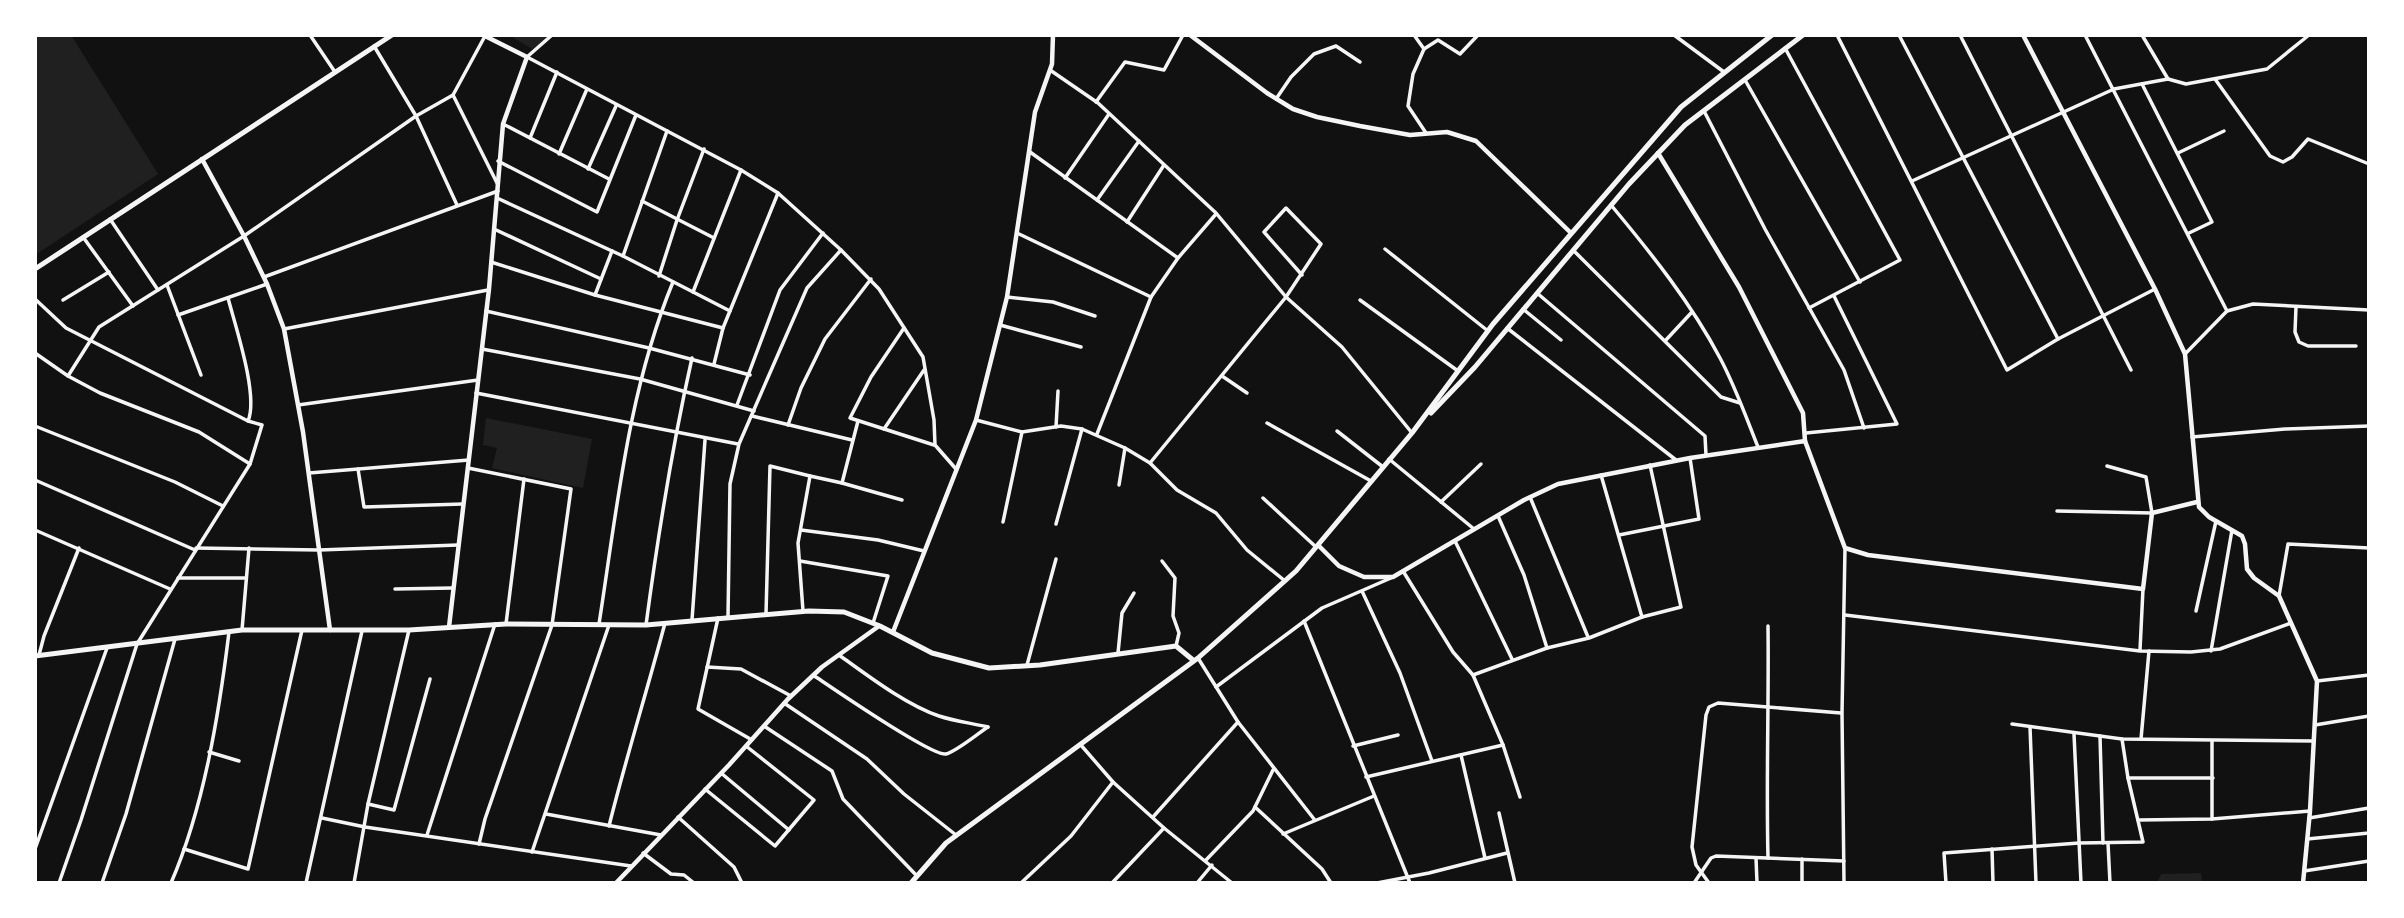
<svg xmlns="http://www.w3.org/2000/svg" width="2404" height="918" viewBox="0 0 2404 918" font-family="Figtree,sans-serif">
	<style>
		.green { fill: #202020 }
		.lines { fill: none; stroke-linecap: round; stroke-linejoin: round }
		.minor { stroke: #f5f5f5; stroke-width: 3.5 }
		.tertiary { stroke: #f5f5f5; stroke-width: 4.5 }
		.secondary { stroke: #f5f5f5; stroke-width: 5 }
	</style>
	<rect width="100%" height="100%" fill="#111"/>
	<g class="green">
		<path d="M41 35H71L158 174 35 255V38Z"/>
		<path d="M509 35H554L532 49Z"/>
		<path d="M486 418 592 439 583 488 492 468 497 448 483 445Z"/>
		<path d="M2201 873 2202 883H2157L2161 874Z"/>
	</g>
	<g class="lines">
		<g class="minor">
			<path d="M310 35 335 72"/>
			<path d="M552 35 527 57 741 170 778 193 841 250 879 289 923 357 934 420 935 445 956 469"/>
			<path d="M1414 35 1424 49 1413 74 1408 106 1426 133"/>
			<path d="M1674 35 1724 72"/>
			<path d="M1837 35 2007 370 2058 339 2155 289"/>
			<path d="M1899 35 2058 339"/>
			<path d="M1960 35 2131 370"/>
			<path d="M2085 35 2227 311 2185 354"/>
			<path d="M2142 35 2168 79"/>
			<path d="M374 46 416 116 457 205"/>
			<path d="M1785 48 1900 260 1809 308"/>
			<path d="M1424 49 1438 40 1460 54 1478 35"/>
			<path d="M1050 70 1098 103 1216 213 1286 297 1342 347 1412 433"/>
			<path d="M2215 79 2270 156 2283 162 2292 157 2308 139 2369 164"/>
			<path d="M1745 80 1860 282"/>
			<path d="M2142 84 2212 222 2189 233"/>
			<path d="M453 95 497 183"/>
			<path d="M1276 99 1291 77 1314 54 1336 46 1360 62"/>
			<path d="M1096 102 1125 62 1164 70 1183 35"/>
			<path d="M1704 111 1765 229 1844 370 1864 428"/>
			<path d="M503 124 609 179"/>
			<path d="M530 138 557 72"/>
			<path d="M1030 152 1178 258"/>
			<path d="M2178 153 2224 131"/>
			<path d="M559 154 587 89"/>
			<path d="M498 161 597 212 636 115"/>
			<path d="M588 169 616 106"/>
			<path d="M1065 178 1109 114"/>
			<path d="M1912 181 2114 89 2168 79 2186 84 2267 69 2309 35"/>
			<path d="M497 198 623 256 730 311"/>
			<path d="M1097 200 1139 141"/>
			<path d="M642 201 714 238"/>
			<path d="M1611 205C1651 253 1691 303 1720 358 1735 386 1746 417 1758 447"/>
			<path d="M110 219 158 290"/>
			<path d="M1127 222 1164 165"/>
			<path d="M494 229 601 279"/>
			<path d="M1017 233 1151 297"/>
			<path d="M83 237 133 306"/>
			<path d="M1385 249 1488 331"/>
			<path d="M1573 250 1721 397 1740 403"/>
			<path d="M623 256 667 131"/>
			<path d="M491 262 595 295 723 328"/>
			<path d="M659 276 677 220 704 149"/>
			<path d="M264 277 498 191"/>
			<path d="M167 285 201 375"/>
			<path d="M693 292 741 170"/>
			<path d="M1537 293 1705 436 1706 455"/>
			<path d="M595 295 612 251"/>
			<path d="M1007 297 1053 302 1095 316"/>
			<path d="M228 298C235 325 259 396 248 421"/>
			<path d="M35 299 66 328 248 421 262 425 250 464 137 644 81 820 59 883"/>
			<path d="M63 300 109 272"/>
			<path d="M1360 300 1458 371"/>
			<path d="M2296 307 2295 332 2299 342 2308 346H2356"/>
			<path d="M1523 309 1561 340"/>
			<path d="M486 311 649 348 750 375"/>
			<path d="M2227 311 2253 304 2369 310"/>
			<path d="M178 315 267 284"/>
			<path d="M1000 325 1081 347"/>
			<path d="M904 328 871 377 850 418 934 445"/>
			<path d="M1507 328 1676 460"/>
			<path d="M284 329 488 290"/>
			<path d="M1665 341 1692 312"/>
			<path d="M482 349 640 379 754 411"/>
			<path d="M35 353 68 376 100 393 199 432 250 464"/>
			<path d="M714 364 723 328 778 193"/>
			<path d="M68 376 99 327 244 236 416 116 453 95 485 36"/>
			<path d="M1222 376 1247 393"/>
			<path d="M476 393 738 444"/>
			<path d="M298 405 478 380"/>
			<path d="M737 405 780 290 823 233"/>
			<path d="M752 416 852 440"/>
			<path d="M976 420 1022 432 1061 426 1082 429 1125 448 1150 463 1177 490 1216 513 1247 550 1285 581"/>
			<path d="M1267 423 1371 481"/>
			<path d="M788 425 801 388 825 339 871 279"/>
			<path d="M35 426 175 482 223 506"/>
			<path d="M1056 427 1058 391"/>
			<path d="M884 429 924 370"/>
			<path d="M1337 431 1383 467"/>
			<path d="M1806 433 1897 424 1834 296"/>
			<path d="M1097 434 1151 297 1178 258 1216 214"/>
			<path d="M2192 437 2285 429 2369 426"/>
			<path d="M1389 459 1474 529"/>
			<path d="M1150 463 1286 297 1321 244 1286 208 1264 232 1302 275"/>
			<path d="M468 468 571 489 552 625 485 819 479 844"/>
			<path d="M358 469 364 507 463 504"/>
			<path d="M309 473 469 460"/>
			<path d="M1601 475 1642 617"/>
			<path d="M35 480 195 550"/>
			<path d="M842 483 902 500"/>
			<path d="M1119 485 1125 448"/>
			<path d="M1530 497 1588 637"/>
			<path d="M1263 498 1316 547"/>
			<path d="M1441 502 1481 464"/>
			<path d="M2057 511 2152 513 2146 477 2107 466"/>
			<path d="M1498 516 1524 575 1547 648"/>
			<path d="M1003 522 1022 432"/>
			<path d="M1056 524 1082 429"/>
			<path d="M35 530 170 589"/>
			<path d="M801 530 878 540 924 551"/>
			<path d="M1619 535 1699 519 1690 458"/>
			<path d="M1455 541 1512 659"/>
			<path d="M196 548 319 550 458 545"/>
			<path d="M800 561 888 576 873 623"/>
			<path d="M1162 561 1175 578 1173 616 1179 633 1176 646"/>
			<path d="M1403 571 1453 652 1473 675 1503 745 1520 797"/>
			<path d="M178 578H245"/>
			<path d="M395 589 453 588"/>
			<path d="M1362 591 1400 673 1432 761"/>
			<path d="M2279 596 2288 544 2369 548"/>
			<path d="M803 611 798 543 810 476 842 483 858 421"/>
			<path d="M2196 611 2216 521"/>
			<path d="M766 614 770 466 810 476"/>
			<path d="M1845 615 2140 651 2191 652 2220 649 2291 623"/>
			<path d="M728 617 730 484 739 444 807 288 841 250"/>
			<path d="M718 618 698 709 752 740"/>
			<path d="M692 620 705 440"/>
			<path d="M1304 621 1410 883"/>
			<path d="M506 624 524 479"/>
			<path d="M599 624C617 509 628 391 673 282"/>
			<path d="M646 625C658 535 672 447 692 358"/>
			<path d="M1768 626C1769 703 1766 780 1768 858"/>
			<path d="M242 630 249 548"/>
			<path d="M2140 650 2143 589"/>
			<path d="M2211 651 2232 530"/>
			<path d="M1118 653 1122 613 1134 593"/>
			<path d="M39 655 44 636 79 548"/>
			<path d="M839 655C867 675 906 705 939 716 954 721 971 723 988 727"/>
			<path d="M1198 658 1238 722 1314 819"/>
			<path d="M1027 665 1056 559"/>
			<path d="M707 667 741 669 791 696"/>
			<path d="M813 675C831 687 932 757 946 754 957 751 977 734 988 727"/>
			<path d="M1473 675 1547 648 1589 638 1642 617 1681 607 1650 465"/>
			<path d="M2317 681 2369 675"/>
			<path d="M1216 687 1322 608 1391 578"/>
			<path d="M784 703 867 759 904 794 956 835"/>
			<path d="M2012 724 2122 739 2314 741"/>
			<path d="M2315 725 2369 716"/>
			<path d="M764 726 832 771 843 799 917 876"/>
			<path d="M2030 727 2036 883"/>
			<path d="M2074 734 2081 883"/>
			<path d="M2100 736 2103 843"/>
			<path d="M2141 739 2149 651"/>
			<path d="M2212 741V819"/>
			<path d="M1080 744 1113 782 1164 828 1232 883"/>
			<path d="M1353 746 1398 735"/>
			<path d="M209 752 239 761"/>
			<path d="M1461 755 1485 858"/>
			<path d="M721 773 789 830"/>
			<path d="M1366 777 1503 745"/>
			<path d="M2128 778H2213"/>
			<path d="M705 789 775 846 814 800 746 746"/>
			<path d="M368 804 394 810 430 679"/>
			<path d="M1255 807 1322 869 1331 883"/>
			<path d="M1499 813 1515 883"/>
			<path d="M546 814 661 835"/>
			<path d="M678 817 734 867 742 883"/>
			<path d="M1153 817 1238 722"/>
			<path d="M322 818 365 827 631 866"/>
			<path d="M2309 818 2369 808"/>
			<path d="M2138 820 2212 819 2310 811"/>
			<path d="M609 826C626 758 647 691 665 623"/>
			<path d="M1283 834 1374 796"/>
			<path d="M427 835 495 624"/>
			<path d="M2307 839 2369 833"/>
			<path d="M2108 843 2110 883"/>
			<path d="M35 849 107 648"/>
			<path d="M184 849 248 869 302 630"/>
			<path d="M1992 849 1993 883"/>
			<path d="M532 852 609 625"/>
			<path d="M643 853 671 874 684 875 694 883"/>
			<path d="M1756 858 1757 883"/>
			<path d="M1206 860 1253 811 1273 770"/>
			<path d="M2304 871 2369 861"/>
			<path d="M102 883 126 814 175 639"/>
			<path d="M171 883C204 807 219 714 229 632"/>
			<path d="M306 883 362 631"/>
			<path d="M354 883 368 804 409 630"/>
			<path d="M1021 883 1071 836 1113 782"/>
			<path d="M1112 883 1164 828"/>
			<path d="M1197 883 1212 865"/>
			<path d="M1377 883 1429 873 1507 853"/>
			<path d="M1694 883 1711 858 1716 856 1844 861"/>
			<path d="M1709 883 1696 865 1692 847 1706 715 1709 707 1718 703 1841 713"/>
			<path d="M1802 883V859"/>
			<path d="M1844 883 1842 713 1845 548"/>
			<path d="M1946 883 1944 853 2079 843 2143 842 2128 778 2122 739"/>
		</g>
		<g class="tertiary">
			<path d="M1190 35 1267 93 1293 109 1317 117 1360 126 1410 135 1447 132 1476 141 1571 233"/>
			<path d="M2023 35 2155 289 2185 354 2199 507 2209 517 2242 536 2245 544 2247 569 2254 578 2279 596 2317 681 2310 811 2303 883"/>
			<path d="M1658 153 1739 287 1803 413 1805 441"/>
			<path d="M202 159 244 236 267 284 284 329 303 432 330 630"/>
			<path d="M1318 545 1339 566 1364 577H1393L1524 500 1558 484 1690 458 1805 441 1845 548 1868 555 2143 589 2152 513 2197 502"/>
			<path d="M449 627 489 289 503 124 527 57 483 35"/>
			<path d="M893 632 976 420 1007 297 1035 112 1052 64 1053 35"/>
			<path d="M616 883 729 765 788 699 822 667 879 626"/>
		</g>
		<g class="secondary">
			<path d="M35 269 392 35"/>
			<path d="M1431 413 1475 367 1629 184 1685 125 1803 35"/>
			<path d="M35 656 242 630H409L506 624 646 625 809 611 844 612 880 626 932 653 989 668 1040 665 1176 646 1193 660"/>
			<path d="M911 883 946 843 1198 658 1296 571 1412 433 1493 324 1681 107 1772 35"/>
		</g>
	</g>
	<rect width="2404" height="918" fill="none" stroke="#ffffff" stroke-width="74"/>
</svg>
